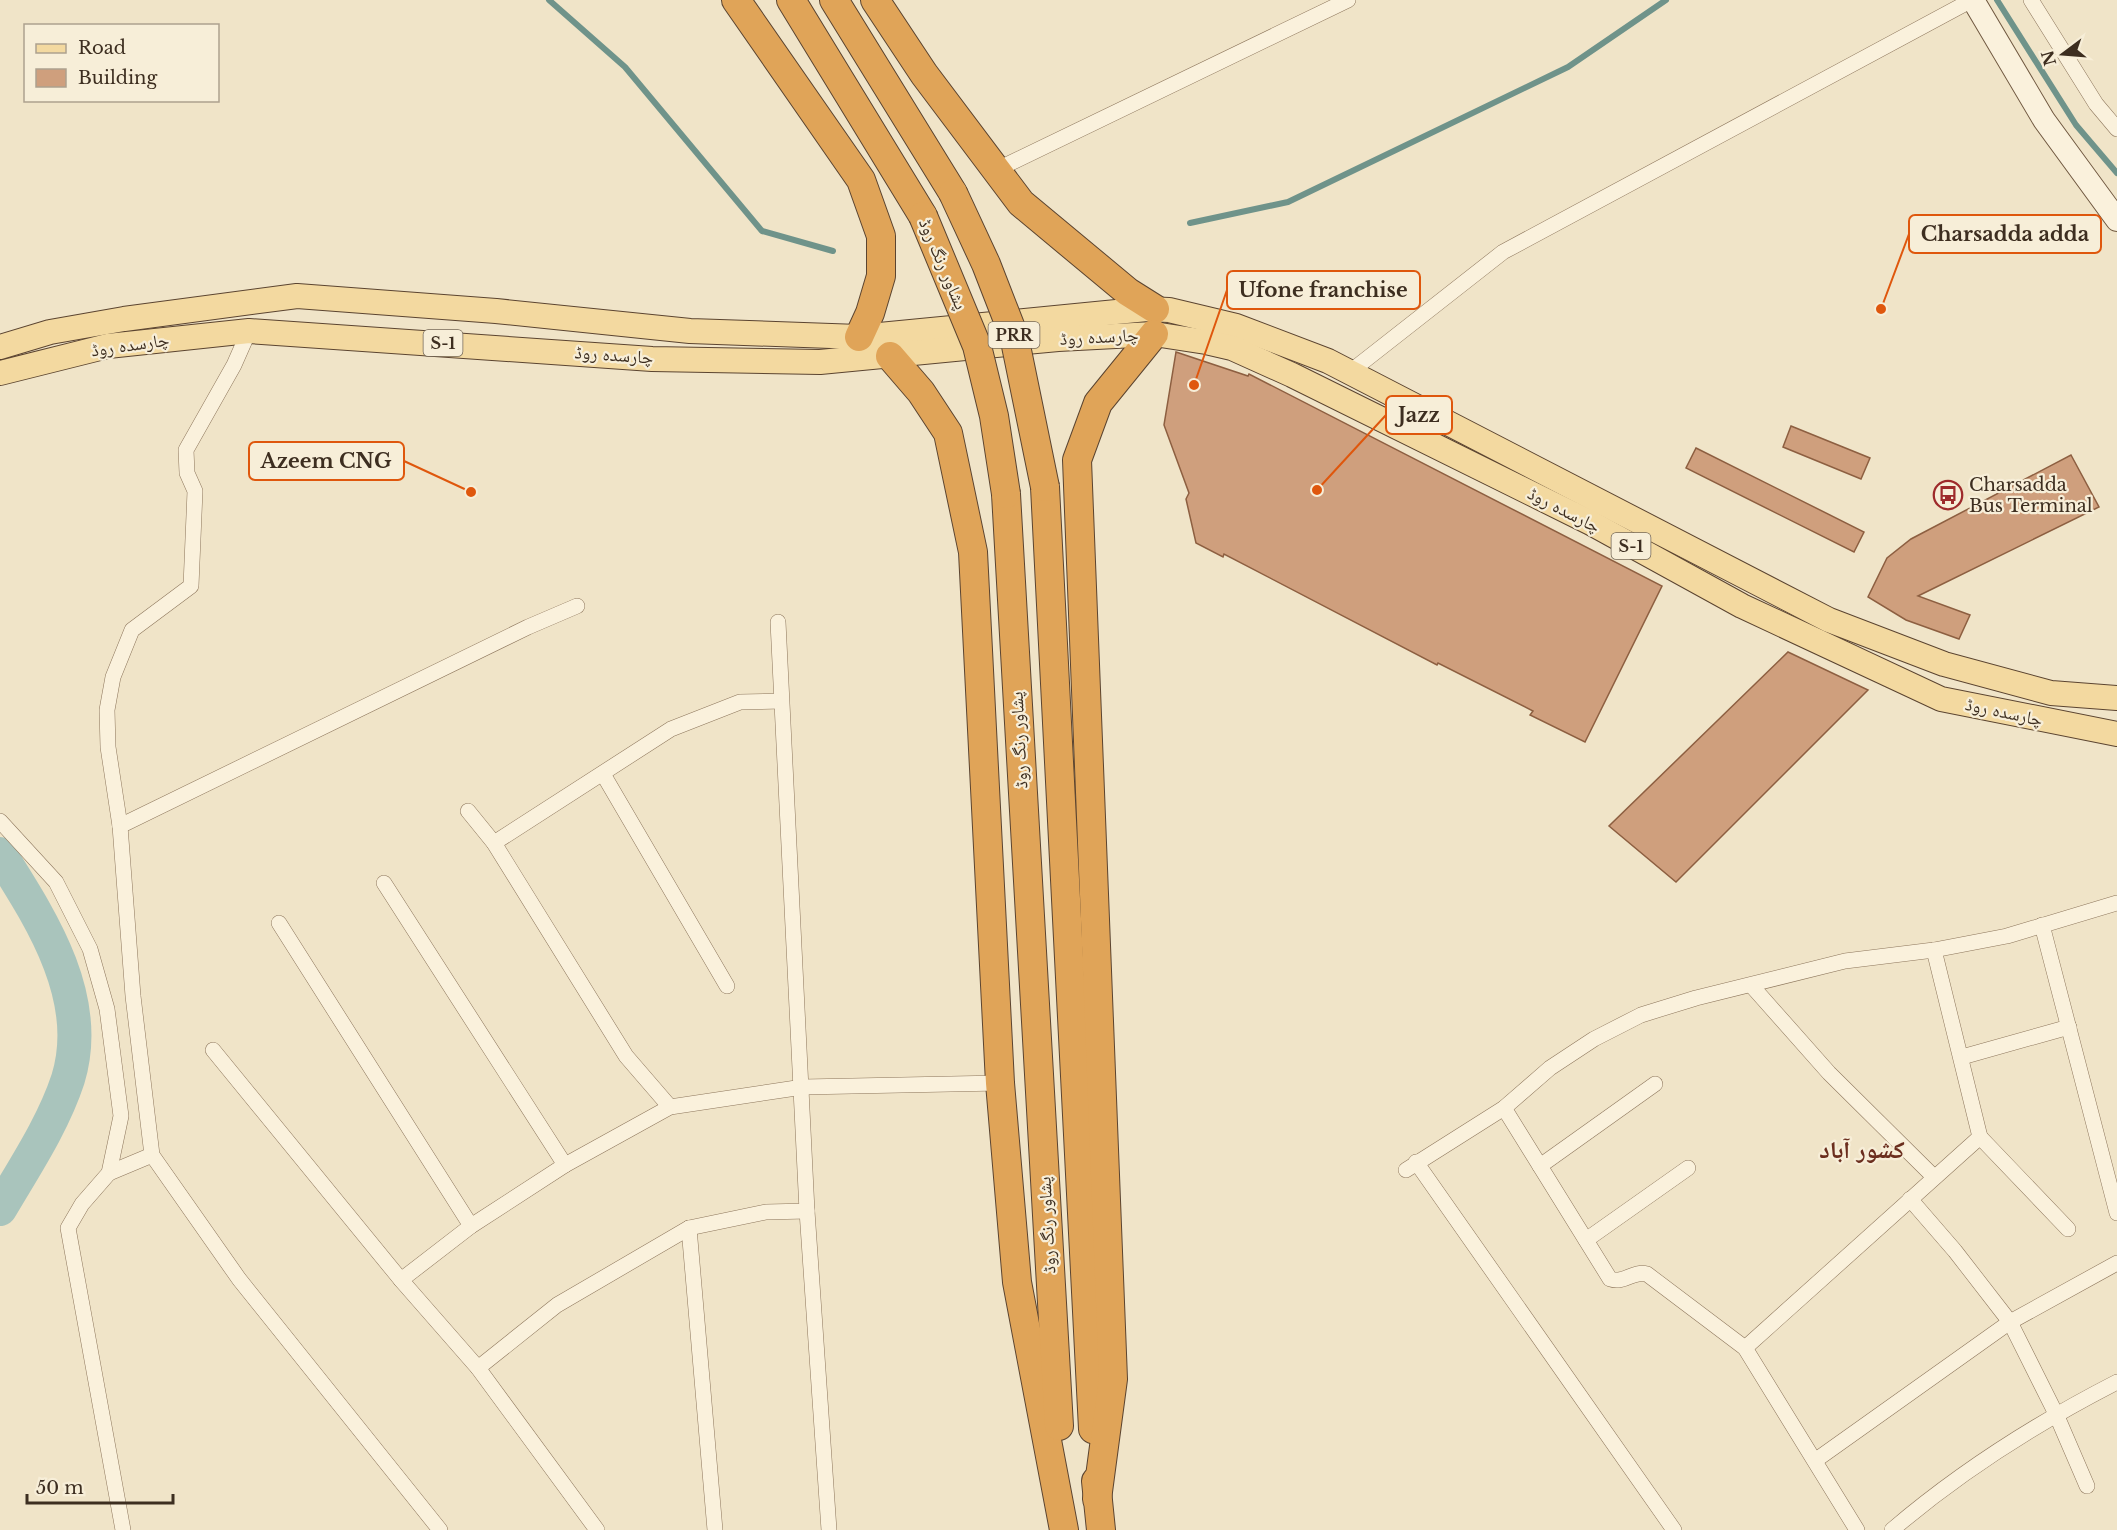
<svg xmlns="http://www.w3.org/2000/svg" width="2117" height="1530" viewBox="0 0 2117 1530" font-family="'Libre Baskerville','Noto Naskh Arabic',serif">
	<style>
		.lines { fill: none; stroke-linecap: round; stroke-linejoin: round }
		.stream { stroke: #6f938a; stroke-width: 6 }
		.river { stroke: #a9c4bc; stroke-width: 34 }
		.building { fill: #cf9f7d; stroke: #8d5f41; stroke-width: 1.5 }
		.street-casing { stroke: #8d765c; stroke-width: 16 }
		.secondary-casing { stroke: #6f573f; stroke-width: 24 }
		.primary-casing { stroke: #5b4430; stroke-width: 26 }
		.highway-casing { stroke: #5b4430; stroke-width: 30 }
		.street { stroke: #faf1dc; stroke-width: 15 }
		.secondary { stroke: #faf1dc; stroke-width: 22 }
		.primary { stroke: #f3d9a0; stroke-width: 24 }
		.highway { stroke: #e0a458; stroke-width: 28 }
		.highway-bridge-casing { stroke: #5b4430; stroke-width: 30; stroke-linecap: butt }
		.highway-bridge { stroke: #e0a458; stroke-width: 28 }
		.labels { text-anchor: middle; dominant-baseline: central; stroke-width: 4.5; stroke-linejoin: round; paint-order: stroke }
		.shield { fill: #f7eed8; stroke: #756857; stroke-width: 1.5 }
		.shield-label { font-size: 16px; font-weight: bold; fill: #3d2e20 }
		.street-label { font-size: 18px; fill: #3d2e20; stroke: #f7eed8 }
		.poi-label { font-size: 18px; fill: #3d2e20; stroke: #f7eed8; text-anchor: start }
		.district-label { font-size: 24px; font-weight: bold; fill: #6b2e1e; stroke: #f7eed8 }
		.leader { fill: none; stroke: #df570d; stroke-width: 2 }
		.callout-dot { fill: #df570d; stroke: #f7eed8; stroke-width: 2 }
		.callout { fill: #f7eed8; stroke: #df570d; stroke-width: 2 }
		.callout-label { font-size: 20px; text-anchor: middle; font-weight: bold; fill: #3d2e20 }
	</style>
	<rect width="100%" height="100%" fill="#f0e4c8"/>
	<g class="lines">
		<g class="stream">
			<path d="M549 0 625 67 762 231 833 251"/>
			<path d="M1997 0 2076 125 2117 173"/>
			<path d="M1190 223 1288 202 1568 67 1666 0"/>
		</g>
		<path class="river" d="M0 854C41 919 93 998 68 1079 53 1125 24 1168 0 1209"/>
	</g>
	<g class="building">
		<path d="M1176 352 1248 376 1249 374 1662 586 1585 742 1530 715 1533 711 1438 663 1437 665 1224 554 1223 557 1196 543 1186 499 1189 493 1164 425Z"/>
		<path d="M1791 426 1870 458 1861 479 1783 447Z"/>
		<path d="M1696 448 1864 532 1854 552 1686 468Z"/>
		<path d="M2071 455 2099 507 1918 596 1970 615 1959 639 1906 620 1868 597 1887 558 1911 539Z"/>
		<path d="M1788 652 1868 690 1676 882 1609 826Z"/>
	</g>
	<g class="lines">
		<g class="street-casing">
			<g id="street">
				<path d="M2031 0 2096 104 2117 129"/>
				<path d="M996 170 1348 0"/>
				<path d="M249 331 234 365 186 450 187 473 195 491 191 586 132 630 113 677 107 710 108 747 120 826 133 996 152 1155 239 1279 440 1530"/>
				<path d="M1350 372 1503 252 1972 0"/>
				<path d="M603 774 727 986"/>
				<path d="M468 811 494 843 626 1056 670 1107"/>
				<path d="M0 821 56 882 90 949 107 1009 121 1116 109 1173 82 1204 68 1228 123 1530"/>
				<path d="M120 826 528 627 577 606"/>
				<path d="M494 843 671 729 740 702 781 701"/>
				<path d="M384 883 565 1165"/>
				<path d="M279 923 471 1226"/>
				<path d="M2042 925 2117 1213"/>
				<path d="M1751 985 1829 1073 1934 1177"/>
				<path d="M213 1050 401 1280 478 1368 597 1530"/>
				<path d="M1962 1057 2069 1027"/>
				<path d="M1504 1108 1610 1279C1625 1284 1633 1270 1647 1274L1745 1348 1857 1530"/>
				<path d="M1980 1137 2068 1229"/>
				<path d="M1416 1162 1674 1530"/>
				<path d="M1540 1166 1655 1084"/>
				<path d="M1406 1170 1504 1108 1550 1068 1594 1039 1641 1015 1696 998 1845 961 1934 950 2007 936 2117 903"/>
				<path d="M109 1173 152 1155"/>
				<path d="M1910 1199 1955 1251 2010 1322 2056 1414 2087 1486"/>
				<path d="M807 1211 829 1530"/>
				<path d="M689 1228 715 1530"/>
				<path d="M1586 1240 1688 1168"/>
				<path d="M401 1280 471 1226 565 1165 670 1107 803 1087 1000 1083"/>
				<path d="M1745 1348 1980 1137 1934 950"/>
				<path d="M478 1368 557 1305 689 1228 766 1212 807 1211 778 622"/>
				<path d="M1816 1460 2010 1322 2117 1263"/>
				<path d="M1892 1530C1961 1471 2037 1423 2117 1382"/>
			</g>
		</g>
		<g class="secondary-casing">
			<path id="secondary" d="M1973 0 2044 120 2117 220"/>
		</g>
		<g class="primary-casing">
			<g id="primary">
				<path d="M0 347 50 332 124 319 297 296 496 311 690 331 859 337 1147 309 1169 310 1236 326 1328 361 1829 620 1944 664 2051 693 2117 698"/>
				<path d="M0 373 108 346 249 331 652 359 820 362 1058 339 1154 334 1206 342 1232 348 1292 375 1591 523 1742 606 1941 699 2117 734"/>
			</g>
		</g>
		<g class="highway-casing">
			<g id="highway">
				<path d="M736 0 861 180 881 236V276L870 313 859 337"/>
				<path d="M791 0 923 216"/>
				<path d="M834 0 953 193"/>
				<path d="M875 0 924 74 1021 203 1128 292 1155 309"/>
				<path d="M890 356 921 392 948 433 973 552 1000 1083 1017 1282 1064 1530"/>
				<path d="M1045 487 1093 1429"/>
				<path d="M1006 494 1059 1426"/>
				<path d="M1096 1481 1101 1530"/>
				<path d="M1097 1499 1113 1379 1077 460 1098 403 1154 334"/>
			</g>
		</g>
		<use href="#street" class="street"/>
		<use href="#secondary" class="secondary"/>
		<use href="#primary" class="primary"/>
		<use href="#highway" class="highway"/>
		<g class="highway-bridge-casing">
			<g id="highway-bridge">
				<path d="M953 193 986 264 1014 336 1045 487"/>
				<path d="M923 216 977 346 994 416 1006 494"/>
			</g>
		</g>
		<use href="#highway-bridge" class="highway-bridge"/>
	</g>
	<defs>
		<g id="bus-ring" transform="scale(1.5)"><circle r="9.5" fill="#f7eed8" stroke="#9e2a2b" stroke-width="1.5"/><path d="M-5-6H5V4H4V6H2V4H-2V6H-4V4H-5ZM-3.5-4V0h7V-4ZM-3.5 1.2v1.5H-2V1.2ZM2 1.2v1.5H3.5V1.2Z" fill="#9e2a2b"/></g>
	</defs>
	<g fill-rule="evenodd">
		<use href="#bus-ring" x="1948" y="495"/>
	</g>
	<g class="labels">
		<g class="shield">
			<rect x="988.5" y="322" width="51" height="26" rx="4.5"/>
			<rect x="423.5" y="330" width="39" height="26" rx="4.5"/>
			<rect x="1611.5" y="533" width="39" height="26" rx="4.5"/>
		</g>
		<g class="shield-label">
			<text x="1014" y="335">PRR</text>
			<text x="443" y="343">S-1</text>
			<text x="1631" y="546">S-1</text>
		</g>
		<g class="street-label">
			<text transform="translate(943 264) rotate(67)">پشاور رنگ روڈ</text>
			<text transform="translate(1099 337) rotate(-3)">چارسدہ روڈ</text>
			<text transform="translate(130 345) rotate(-8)">چارسدہ روڈ</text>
			<text transform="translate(614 355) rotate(4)">چارسدہ روڈ</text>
			<text transform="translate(1564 510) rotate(27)">چارسدہ روڈ</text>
			<text transform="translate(2004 712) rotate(12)">چارسدہ روڈ</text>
			<text transform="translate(1019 740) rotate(-93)">پشاور رنگ روڈ</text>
			<text transform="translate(1047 1225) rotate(-93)">پشاور رنگ روڈ</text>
		</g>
		<g class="poi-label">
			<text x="1969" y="485">Charsadda<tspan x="1969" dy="21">Bus Terminal</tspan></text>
		</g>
		<g class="district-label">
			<text x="1862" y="1149">کشور آباد</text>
		</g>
	</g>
	<path class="leader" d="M1881 309L1909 234M1194 385L1227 290M1317 490L1386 415M471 492L404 461"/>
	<g class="callout-dot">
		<circle cx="1881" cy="309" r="6"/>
		<circle cx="1194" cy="385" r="6"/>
		<circle cx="1317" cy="490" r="6"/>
		<circle cx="471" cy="492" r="6"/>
	</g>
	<g class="callout">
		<rect x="1909" y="215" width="192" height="38" rx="6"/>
		<rect x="1227" y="271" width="193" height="38" rx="6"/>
		<rect x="1386" y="396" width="66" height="38" rx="6"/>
		<rect x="249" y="442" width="155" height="38" rx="6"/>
	</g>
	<g class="callout-label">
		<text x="2005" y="241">Charsadda adda</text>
		<text x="1323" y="297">Ufone franchise</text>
		<text x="1419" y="422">Jazz</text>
		<text x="326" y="468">Azeem CNG</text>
	</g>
	<rect x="24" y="24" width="195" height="78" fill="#f7eed8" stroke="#ada18e" stroke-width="1.5"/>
	<rect x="36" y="44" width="30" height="9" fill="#f3d9a0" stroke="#ada18e" stroke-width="1.5"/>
	<text x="78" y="54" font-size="18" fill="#3d2e20">Road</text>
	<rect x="36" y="69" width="30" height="18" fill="#cf9f7d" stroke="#ada18e" stroke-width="1.5"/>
	<text x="78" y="84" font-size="18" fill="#3d2e20">Building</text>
	<g transform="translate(2063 54) rotate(254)" stroke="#f7eed8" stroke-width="4.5" paint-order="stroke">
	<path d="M0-4.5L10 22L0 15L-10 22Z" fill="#3d2e20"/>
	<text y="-9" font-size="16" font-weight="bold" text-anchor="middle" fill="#3d2e20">N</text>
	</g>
	<path d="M27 1494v9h146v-9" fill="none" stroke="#3d2e20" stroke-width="3"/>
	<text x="36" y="1494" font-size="18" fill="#3d2e20" stroke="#f7eed8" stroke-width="4.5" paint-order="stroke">50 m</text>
</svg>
